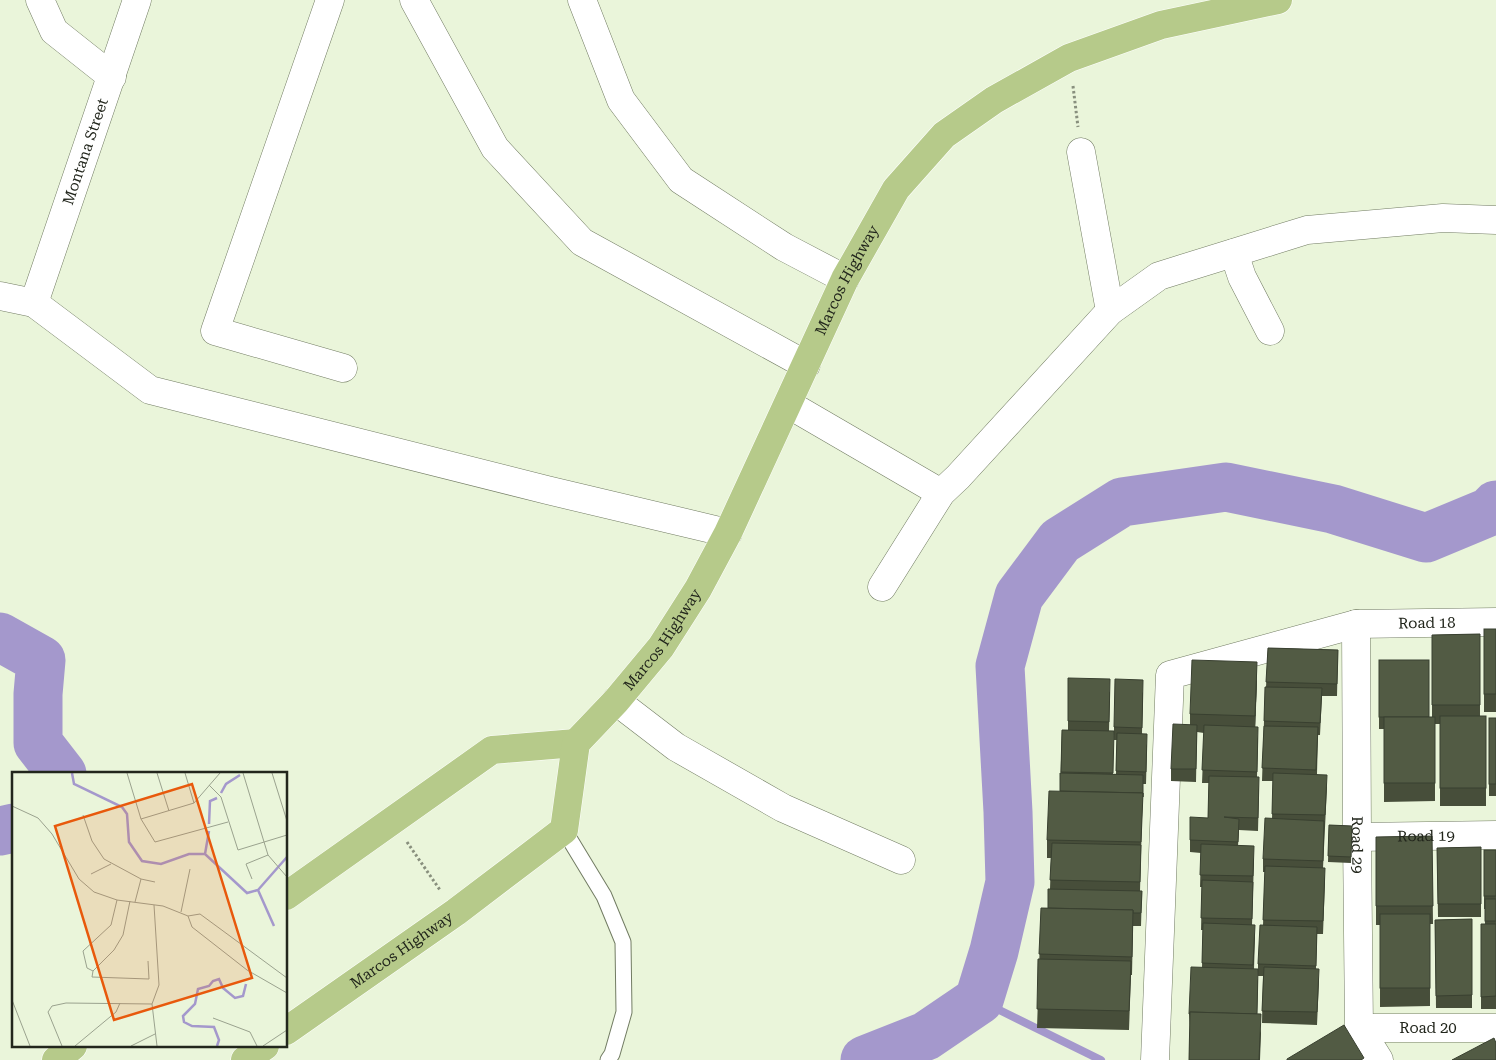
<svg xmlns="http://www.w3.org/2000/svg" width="1496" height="1060" viewBox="0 0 1496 1060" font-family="'Roboto Serif',serif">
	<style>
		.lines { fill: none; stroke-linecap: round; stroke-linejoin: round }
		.stream { stroke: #a498cc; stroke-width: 8 }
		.river { stroke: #a498cc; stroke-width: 49 }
		.lane-casing { stroke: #727c63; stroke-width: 17 }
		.street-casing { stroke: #727c63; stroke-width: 29 }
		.primary-casing { stroke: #fff; stroke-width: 29 }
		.path { stroke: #888f7d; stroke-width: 3; stroke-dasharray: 2.5 2.5; stroke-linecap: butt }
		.lane { stroke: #fff; stroke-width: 15 }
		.street { stroke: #fff; stroke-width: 28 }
		.primary { stroke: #b6ca8a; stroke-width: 28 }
		.wall { fill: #474e3a }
		.shaded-wall { fill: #394030 }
		.building { fill: #525b44; stroke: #394030 }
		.labels { text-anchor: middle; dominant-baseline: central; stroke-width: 5; stroke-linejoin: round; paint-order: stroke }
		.street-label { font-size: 15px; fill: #22261c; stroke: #fcfff9 }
		.inset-river { fill: none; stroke: #a498cc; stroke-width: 2.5 }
		.inset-road { fill: none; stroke: #9aa28e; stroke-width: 1 }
		.view { fill: #e8590c; fill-opacity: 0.15; stroke: #e8590c; stroke-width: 2.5 }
		.inset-edge { fill: none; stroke: #22261c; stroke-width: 2.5 }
	</style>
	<rect width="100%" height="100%" fill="#eaf5da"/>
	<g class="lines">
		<path class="stream" d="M979 1000 1101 1060"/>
		<g class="river">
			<path d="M0 637 41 660 38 694V743L62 774"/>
			<path d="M0 831 14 828"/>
			<path d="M865 1060 926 1036 979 1000 994 951 1010 882 1008 812 1000 666 1019 596 1060 541 1122 502 1226 487 1333 509 1426 538 1489 512 1496 505"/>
		</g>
		<g class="lane-casing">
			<path id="lane" d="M564 830 604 896 623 942 624 1012 612 1054 608 1060"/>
		</g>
		<g class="street-casing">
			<g id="street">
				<path d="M40 0 54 31 112 77"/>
				<path d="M330 0 215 331 343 368"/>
				<path d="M414 0 495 148 582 242 806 365"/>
				<path d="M582 0 621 100 681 180 784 247 845 279"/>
				<path d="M1081 152 1110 311"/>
				<path d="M1234 253 1242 277 1270 331"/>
				<path d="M0 296 34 303 150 390 547 490 728 533"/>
				<path id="s1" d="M34 303 137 0"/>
				<path d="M788 404 941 493"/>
				<path d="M882 587 941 493 958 477 1110 311 1159 276 1307 230 1443 218 1496 220"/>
				<path id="s2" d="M1356 624 1357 837 1359 1028 1379 1060"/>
				<path d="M616 701 676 747 783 808 901 860"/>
				<path id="s3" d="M1357 837 1496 835"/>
				<path id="s4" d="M1359 1028H1496"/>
				<path id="s5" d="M1155 1060 1170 675 1356 624 1496 622"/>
			</g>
		</g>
		<g class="primary-casing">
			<g id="primary">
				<path d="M286 896 492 750 576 743"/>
				<path id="s6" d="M286 1031 456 912 564 830 576 743 616 701 661 647 698 589 728 533 845 279 896 189 944 135 994 100 1069 58 1161 25 1278 0"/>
				<path d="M56 1060 73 1046"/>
				<path d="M245 1060 265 1046"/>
			</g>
		</g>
		<g class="path">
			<path d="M1073 86 1078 127"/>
			<path d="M407 842 440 890"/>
		</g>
		<use href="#lane" class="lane"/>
		<use href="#street" class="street"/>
		<use href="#primary" class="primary"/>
	</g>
	<g class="wall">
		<rect x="1484" y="629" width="12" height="83"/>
		<path d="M1480 634V716H1486V806H1440V724H1435V801L1384 802V729H1379V660L1429 717H1432V635Z"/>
		<path d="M1268 648 1338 650 1337 696H1322L1320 735H1318L1317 774 1327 787 1323 868 1325 880 1323 934H1317L1316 968 1319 981 1317 1025 1262 1023 1263 976H1258V964L1263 925 1265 872H1263V859L1272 819 1273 781H1262L1264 721 1266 687Z"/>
		<path d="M1068 678 1110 692 1109 731 1113 774H1116L1117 740H1114V727L1143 692 1142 733 1147 746 1146 784H1143L1140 891H1142L1141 926H1133L1132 975H1131L1129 1030 1037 1028 1041 908H1048L1050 889 1051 858H1047V840L1060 791 1062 730H1068Z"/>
		<path d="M1257 680 1255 727 1258 739 1257 777 1259 790 1258 831 1239 830 1238 846 1254 859 1252 925 1255 937 1254 969 1258 981 1257 1014 1261 1033 1260 1060H1189L1190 1026 1189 1014 1202 967 1203 930H1201L1202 887H1200L1201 853 1190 852V840L1208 818 1209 783H1202L1204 733 1197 732 1196 782 1171 781V769L1190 725V714Z"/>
		<rect x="1489" y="718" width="7" height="78"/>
		<path d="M1329 825 1352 826 1351 863 1328 862Z"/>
		<path d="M1432 836 1433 924H1430V1006L1380 1007V925H1376V837Z"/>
		<path d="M1481 847V917H1438L1437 848Z"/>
		<path d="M1484 850H1496V1009H1481V924H1485V909H1484Z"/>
		<path d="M1472 919V1008H1436L1435 920Z"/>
	</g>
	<path class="shaded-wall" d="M1257 662V680L1255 734V716Z"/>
	<g class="building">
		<rect x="1484" y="629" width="12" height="65"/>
		<path d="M1480 634V705H1432V635Z"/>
		<path d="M1268 648 1338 650 1337 684 1266 682Z"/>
		<path d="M1192 660 1257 662 1255 716 1190 714Z"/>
		<rect x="1379" y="660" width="50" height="57"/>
		<path d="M1068 678 1110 679 1109 722 1068 721Z"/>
		<path d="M1115 679 1143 680 1142 728 1114 727Z"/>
		<path d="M1265 687 1322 688 1320 723 1264 721Z"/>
		<rect x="1440" y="716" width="46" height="72"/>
		<rect x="1384" y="717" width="51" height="66"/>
		<rect x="1489" y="718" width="7" height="66"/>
		<path d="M1173 724 1197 725 1196 769H1171Z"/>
		<path d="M1204 725 1258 727 1257 772 1202 770Z"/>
		<path d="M1264 726 1318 727 1316 770 1262 768Z"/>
		<path d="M1062 730 1114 731 1113 773 1061 772Z"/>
		<path d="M1117 733 1147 734 1146 772 1116 771Z"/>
		<path d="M1060 773 1143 775V797V793L1060 791Z"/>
		<path d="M1273 773 1327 775 1325 815 1272 814Z"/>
		<path d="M1209 776 1259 777 1258 818 1224 817 1239 819 1238 842 1190 840V817L1208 818Z"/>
		<path d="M1049 791 1143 793 1141 842 1047 840Z"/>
		<path d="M1265 818 1324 821 1323 861 1263 859Z"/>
		<path d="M1329 825 1352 826 1351 857 1328 856Z"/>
		<path d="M1432 836 1433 906H1376V837Z"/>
		<path d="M1052 843 1141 845 1140 882 1050 880Z"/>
		<path d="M1201 844 1254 846 1253 876 1200 875Z"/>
		<path d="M1481 847V904H1438L1437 848Z"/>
		<rect x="1484" y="850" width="12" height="46"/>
		<path d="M1265 866 1325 868 1323 921 1263 920Z"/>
		<path d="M1202 880 1253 882 1252 919 1201 918Z"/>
		<path d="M1048 889 1142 891 1141 913H1133V910L1048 908Z"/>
		<rect x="1485" y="899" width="11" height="22"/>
		<path d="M1041 908 1133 910 1132 957 1039 954Z"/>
		<rect x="1380" y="914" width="50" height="74"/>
		<path d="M1472 919V995L1436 996 1435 920Z"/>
		<path d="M1203 923 1255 925 1253 965 1202 963Z"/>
		<path d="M1481 924H1496V996L1481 997Z"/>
		<path d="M1260 925 1317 927 1316 966 1258 964Z"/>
		<path d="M1038 959 1131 961 1129 1011 1037 1009Z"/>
		<path d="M1191 967 1258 969 1257 1014 1190 1012V1014H1189Z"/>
		<path d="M1264 967 1319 969 1317 1012 1262 1011Z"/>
		<path d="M1190 1012 1261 1014 1259 1060H1189Z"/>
		<path d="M1344 1025 1364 1058 1361 1060H1287V1059Z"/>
		<path d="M1494 1038 1496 1043V1060H1452Z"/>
	</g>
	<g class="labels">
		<g class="street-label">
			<text stroke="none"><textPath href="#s1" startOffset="160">Montana Street</textPath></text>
			<text stroke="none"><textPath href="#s6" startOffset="971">Marcos Highway</textPath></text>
			<text stroke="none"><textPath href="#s5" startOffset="649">Road 18</textPath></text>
			<text stroke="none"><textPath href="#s6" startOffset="566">Marcos Highway</textPath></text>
			<text stroke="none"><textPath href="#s3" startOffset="69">Road 19</textPath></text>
			<text stroke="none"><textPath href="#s2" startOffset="221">Road 29</textPath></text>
			<text stroke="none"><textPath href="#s6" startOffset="141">Marcos Highway</textPath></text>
			<text stroke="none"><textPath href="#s4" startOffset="69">Road 20</textPath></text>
		</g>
	</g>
	<g transform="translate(12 772)">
		<rect width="275" height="275" fill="#eaf5da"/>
		<path class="inset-river" d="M60 1 62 12 110 35 115 42 117 70 130 89 149 92 177 82H193L235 121 246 118 275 85M209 21 214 12 228 3M197 52 198 29 205 26M193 82 197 59M246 118 262 154M205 274 207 268 202 255 180 254 172 250 171 244 183 232 186 217 197 214 201 209 207 207 211 216 223 226 231 224 234 212"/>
		<path class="inset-road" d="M115 1 129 47 143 70 216 50M145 1 157 39M173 1 182 31M231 1 256 83 275 105M260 1 275 49M197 13 209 25 226 78 275 63M0 34 26 46 40 62 67 107 82 120 105 128 151 134 176 144 188 142 275 206M71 43 80 69 92 87 129 107 143 110M129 47 182 31 208 1M79 102 99 92M240 107 234 92 256 83M118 129 111 163 102 178 81 199 80 205 137 207 136 189M123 130 129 107M142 133 147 213 140 232 145 274M169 140 178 97M176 144 180 155 235 198 275 221M81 199 75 196 71 179 99 153 105 128M0 228 18 274M201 246 238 260 245 274M50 274 36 240 40 234 54 231 140 232M63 274 104 240 108 231M119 274 143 262M251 274 275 258"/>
		<path class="view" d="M180 12 240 206 102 248 43 54Z"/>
		<rect width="275" height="275" class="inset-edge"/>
	</g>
</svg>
